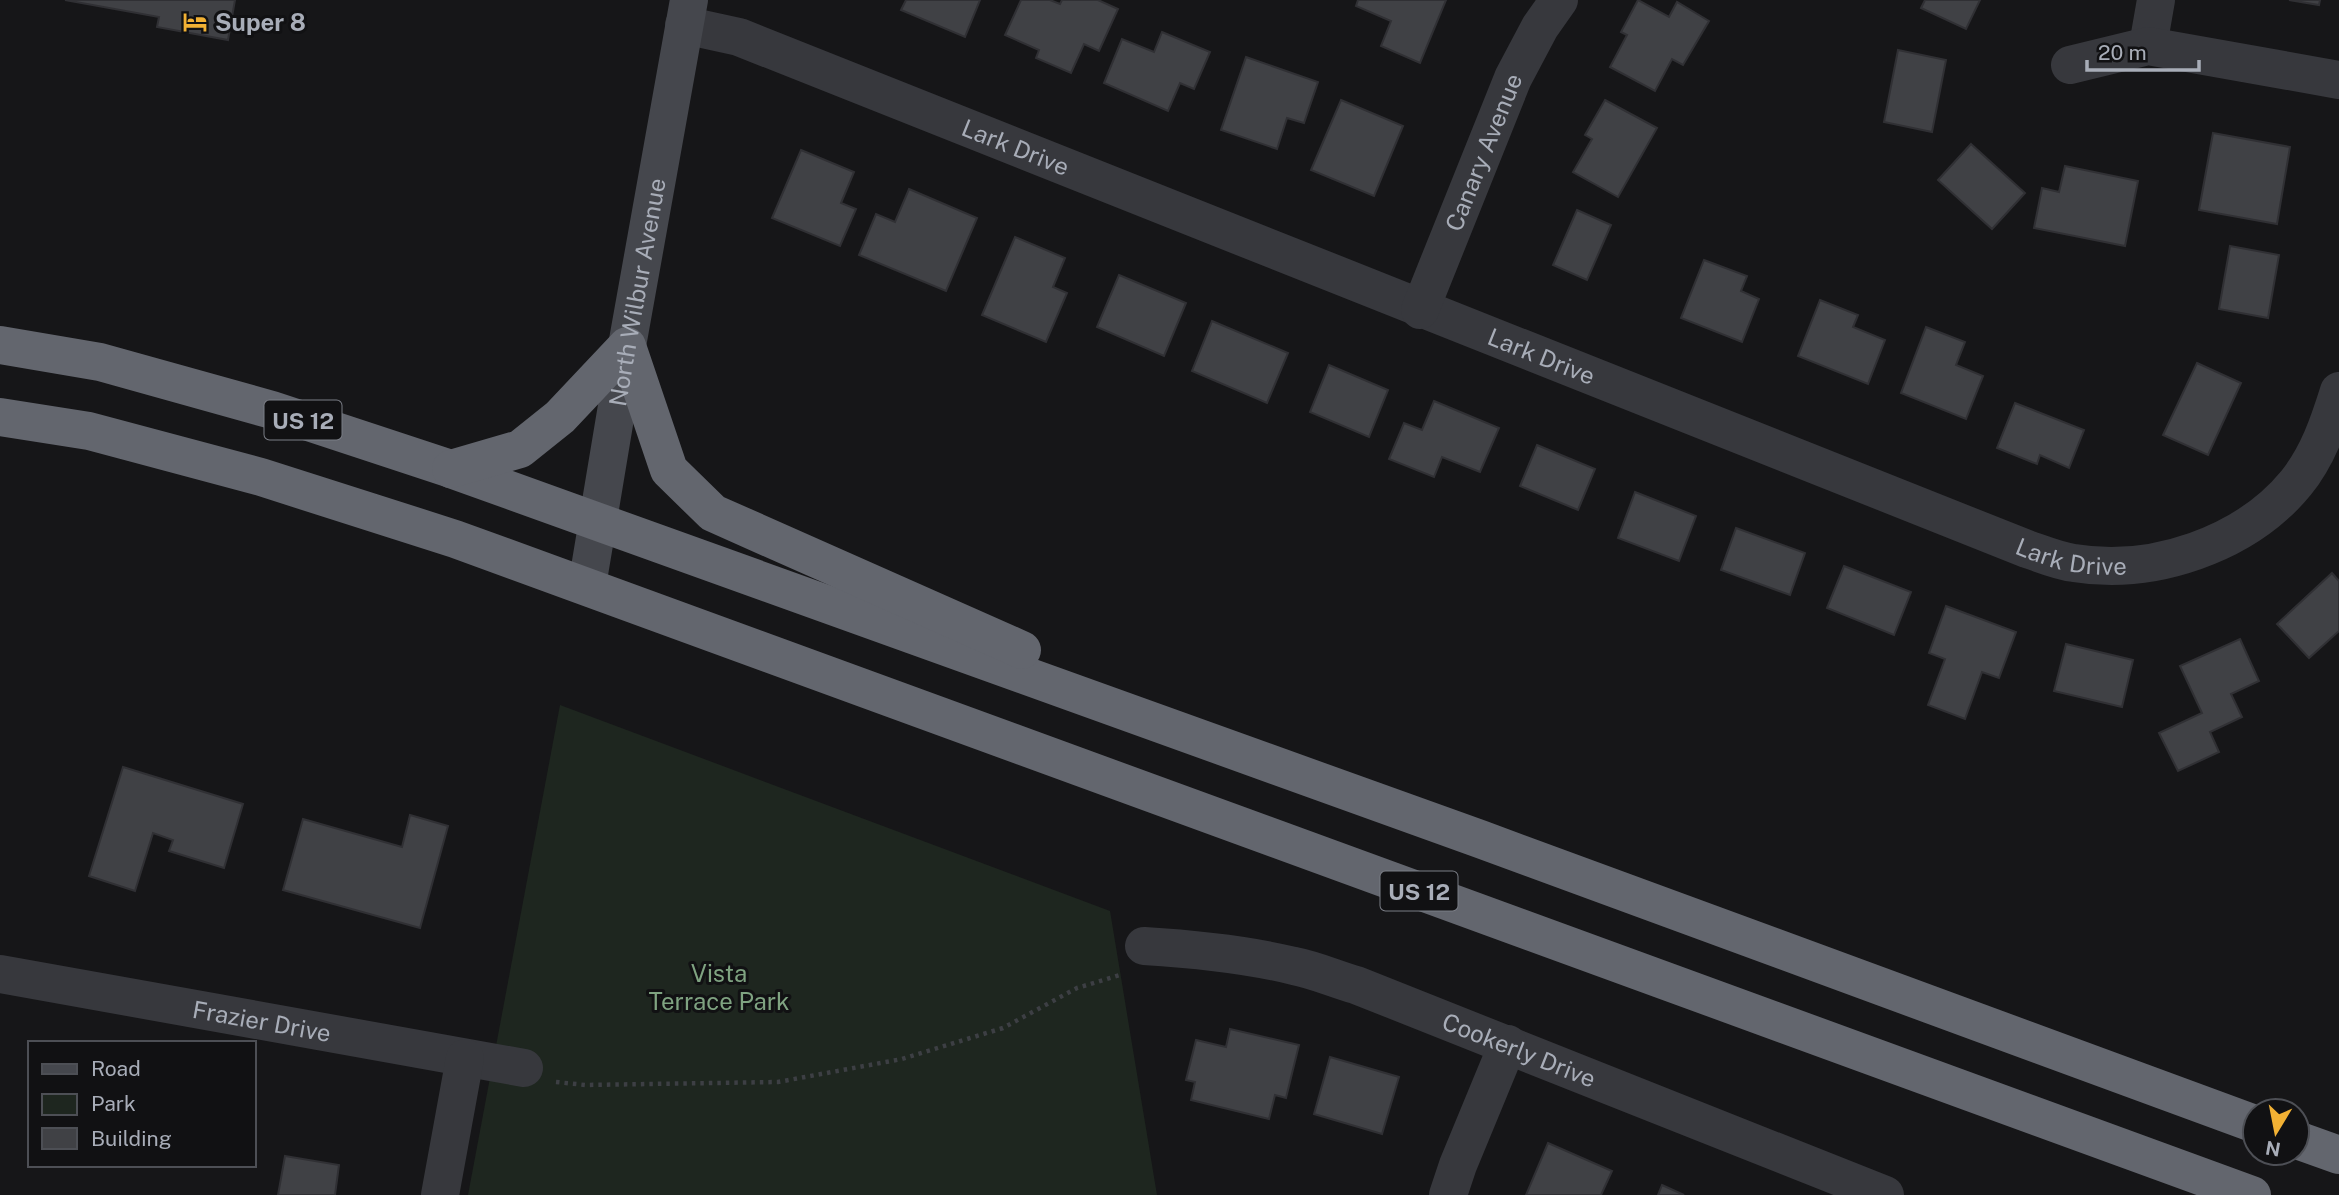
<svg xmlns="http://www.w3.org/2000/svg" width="2339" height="1195" viewBox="0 0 2339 1195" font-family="'Public Sans',sans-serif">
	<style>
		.green { fill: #1e261f }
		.building { fill: #404145; stroke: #303034; stroke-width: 2 }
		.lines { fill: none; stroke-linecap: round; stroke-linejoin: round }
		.path { stroke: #3d3f44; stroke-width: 4.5; stroke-dasharray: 3.5 5; stroke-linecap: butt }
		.street { stroke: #37383d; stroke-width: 38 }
		.secondary { stroke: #45474d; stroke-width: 38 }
		.highway { stroke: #63666e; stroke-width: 38 }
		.labels { text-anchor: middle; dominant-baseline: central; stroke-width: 6; stroke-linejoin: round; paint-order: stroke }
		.shield { fill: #111113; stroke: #7b7e86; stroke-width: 2 }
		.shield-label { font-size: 23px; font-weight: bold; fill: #a8adb8 }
		.poi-label { font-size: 24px; font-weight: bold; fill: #a8adb8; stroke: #111113; text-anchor: start }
		.street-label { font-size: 24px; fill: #a8adb8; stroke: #111113 }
		.park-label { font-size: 24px; fill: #7fa381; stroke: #111113 }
	</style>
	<rect width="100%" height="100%" fill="#161618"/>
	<path class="green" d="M560 705 1110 911 1157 1195H468Z"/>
	<g class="building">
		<path d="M65 0H235L228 40 157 27 159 17Z"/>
		<path d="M906 0H980L965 37 901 10Z"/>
		<path d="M1021 0H1050L1060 4 1062 0H1098L1118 9 1099 51 1084 44 1071 73 1036 58 1039 50 1005 35Z"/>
		<path d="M1358 0H1446L1420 63 1381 46 1391 21 1356 6Z"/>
		<path d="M1638 0 1669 17 1677 2 1709 21 1683 65 1672 59 1655 91 1610 67 1627 35 1621 32Z"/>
		<path d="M1925 0H1980L1966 29 1921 8Z"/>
		<path d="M2289 0H2320L2319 5Z"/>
		<path d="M1162 32 1210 52 1194 89 1180 83 1168 111 1104 83 1122 39 1154 52Z"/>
		<path d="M1898 50 1946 60 1932 132 1884 122Z"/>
		<path d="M1246 57 1318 82 1304 123 1287 118 1277 149 1221 130Z"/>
		<path d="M1341 100 1403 126 1374 196 1311 170Z"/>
		<path d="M1605 100 1657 128 1618 197 1573 172 1592 139 1585 135Z"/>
		<path d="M2213 133 2290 147 2277 224 2199 210Z"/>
		<path d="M1971 144 2025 193 1992 229 1938 180Z"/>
		<path d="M801 150 854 172 841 203 856 209 840 246 772 218Z"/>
		<path d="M2065 166 2138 181 2125 246 2034 228 2042 188 2059 192Z"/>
		<path d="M909 189 977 218 946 291 859 255 876 214 895 222Z"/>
		<path d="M1577 210 1611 225 1587 280 1553 265Z"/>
		<path d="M1015 237 1065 258 1053 287 1067 293 1046 342 982 315Z"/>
		<path d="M2230 246 2279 255 2268 318 2219 309Z"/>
		<path d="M1704 260 1747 276 1741 291 1759 299 1742 342 1681 318Z"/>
		<path d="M1119 275 1186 303 1164 356 1097 327Z"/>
		<path d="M1820 300 1858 315 1853 327 1885 340 1868 384 1798 356Z"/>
		<path d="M1212 321 1288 353 1267 403 1192 371Z"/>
		<path d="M1926 327 1965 342 1956 365 1983 376 1966 419 1901 393Z"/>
		<path d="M2197 363 2241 383 2208 455 2163 435Z"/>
		<path d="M1329 365 1388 390 1369 437 1310 412Z"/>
		<path d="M1434 401 1499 428 1480 472 1442 457 1434 477 1389 459 1404 423 1422 430Z"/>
		<path d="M2015 403 2084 430 2069 468 2040 455 2037 464 1997 448Z"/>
		<path d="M1537 445 1595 469 1578 510 1520 486Z"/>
		<path d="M1635 492 1696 516 1679 561 1618 538Z"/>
		<path d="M1736 528 1805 553 1790 595 1721 570Z"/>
		<path d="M1844 566 1911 592 1894 635 1827 608Z"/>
		<path d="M2332 573 2339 581V631L2309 658 2277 624Z"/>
		<path d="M1946 606 2016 632 1999 678 1982 672 1965 719 1928 705 1945 659 1929 653Z"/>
		<path d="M2240 639 2259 681 2231 694 2242 717 2210 732 2219 752 2178 771 2159 733 2202 713 2180 666Z"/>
		<path d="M2066 644 2133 660 2122 707 2054 691Z"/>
		<path d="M123 767 243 804 224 868 169 851 173 840 153 833 135 891 89 876Z"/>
		<path d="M410 815 448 826 420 928 283 890 303 819 402 847Z"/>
		<path d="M1230 1029 1299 1045 1286 1098 1275 1095 1269 1119 1191 1100 1195 1082 1186 1080 1196 1040 1226 1047Z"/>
		<path d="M1330 1057 1399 1077 1382 1134 1314 1114Z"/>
		<path d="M1548 1143 1612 1171 1601 1195H1526Z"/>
		<path d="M285 1156 339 1165 335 1195H278Z"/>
		<path d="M1662 1185 1684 1195H1658Z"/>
	</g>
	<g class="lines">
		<path class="path" d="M556 1082 585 1085 778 1082 902 1059 1003 1028 1077 988 1120 975"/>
		<g class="street">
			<path id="s1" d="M684 25 739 37 2027 549C2042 554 2058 561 2074 563 2152 576 2245 545 2296 483 2318 456 2329 423 2339 391"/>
			<path d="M2148 46 2156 0"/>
			<path d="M2070 65 2148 46 2339 80"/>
			<path id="s2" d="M1420 310 1513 78 1540 27 1559 0"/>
			<path id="s3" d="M1144 946C1194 949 1245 954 1294 966 1315 970 1335 979 1356 985L1885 1195"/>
			<path id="s4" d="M0 974 524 1068"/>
			<path d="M440 1195 465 1058"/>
			<path d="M1448 1195 1458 1165 1508 1044"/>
		</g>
		<path class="secondary" id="s5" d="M587 586 627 346 689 0"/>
		<g class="highway">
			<path d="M0 345 100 362 272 410 451 469 1480 839 2255 1124"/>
			<path d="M0 417 89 431 261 477 455 539 2252 1195"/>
			<path d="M451 469 520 449 560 417 627 346 669 470 713 513 1022 650"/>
			<path d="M2297 1140 2339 1155"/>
		</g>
	</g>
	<defs>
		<g id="hotel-bare" transform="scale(1.89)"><path d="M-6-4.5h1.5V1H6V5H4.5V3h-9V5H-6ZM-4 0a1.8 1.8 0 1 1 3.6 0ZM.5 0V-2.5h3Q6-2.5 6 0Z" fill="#f2b134" stroke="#111113" stroke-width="2.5" paint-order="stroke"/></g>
	</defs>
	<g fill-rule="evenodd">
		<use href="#hotel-bare" x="195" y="22"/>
	</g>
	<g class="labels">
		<g class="shield">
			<rect x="264.5" y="400.5" width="77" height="39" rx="5"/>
			<rect x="1380.5" y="871.5" width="77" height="39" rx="5"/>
		</g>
		<g class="shield-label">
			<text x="303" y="420">US 12</text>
			<text x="1419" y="891">US 12</text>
		</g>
		<g class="poi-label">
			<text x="215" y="22">Super 8</text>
		</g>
		<g class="street-label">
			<text stroke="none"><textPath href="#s1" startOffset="354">Lark Drive</textPath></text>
			<text stroke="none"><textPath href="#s2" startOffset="170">Canary Avenue</textPath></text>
			<text stroke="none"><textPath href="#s5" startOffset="298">North Wilbur Avenue</textPath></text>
			<text stroke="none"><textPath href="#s1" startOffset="920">Lark Drive</textPath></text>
			<text stroke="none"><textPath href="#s1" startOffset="1488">Lark Drive</textPath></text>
			<text stroke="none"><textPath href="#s4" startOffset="266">Frazier Drive</textPath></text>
			<text stroke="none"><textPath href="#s3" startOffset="392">Cookerly Drive</textPath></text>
		</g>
		<g class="park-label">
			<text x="719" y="973">Vista<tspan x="719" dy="28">Terrace Park</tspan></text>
		</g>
	</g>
	<rect x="28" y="1041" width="228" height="126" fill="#111113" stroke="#4d4f55" stroke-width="2"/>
	<rect x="42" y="1064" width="35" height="10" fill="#45474d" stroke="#4d4f55" stroke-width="2"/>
	<text x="91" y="1076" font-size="21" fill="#a8adb8">Road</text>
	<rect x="42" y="1094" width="35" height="21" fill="#1e261f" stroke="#4d4f55" stroke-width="2"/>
	<text x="91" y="1111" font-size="21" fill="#a8adb8">Park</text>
	<rect x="42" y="1128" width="35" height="21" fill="#404145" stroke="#4d4f55" stroke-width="2"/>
	<text x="91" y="1146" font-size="21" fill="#a8adb8">Building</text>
	<g transform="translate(2276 1132) rotate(190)"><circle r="33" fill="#111113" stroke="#4d4f55" stroke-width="2"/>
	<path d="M0-5L12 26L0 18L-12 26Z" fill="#f2b134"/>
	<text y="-10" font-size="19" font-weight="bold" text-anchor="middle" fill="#a8adb8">N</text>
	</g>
	<path d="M2087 60v10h112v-10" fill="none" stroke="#a8adb8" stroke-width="3.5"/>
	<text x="2098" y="60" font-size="21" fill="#a8adb8" stroke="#111113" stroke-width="5" paint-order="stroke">20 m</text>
</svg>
